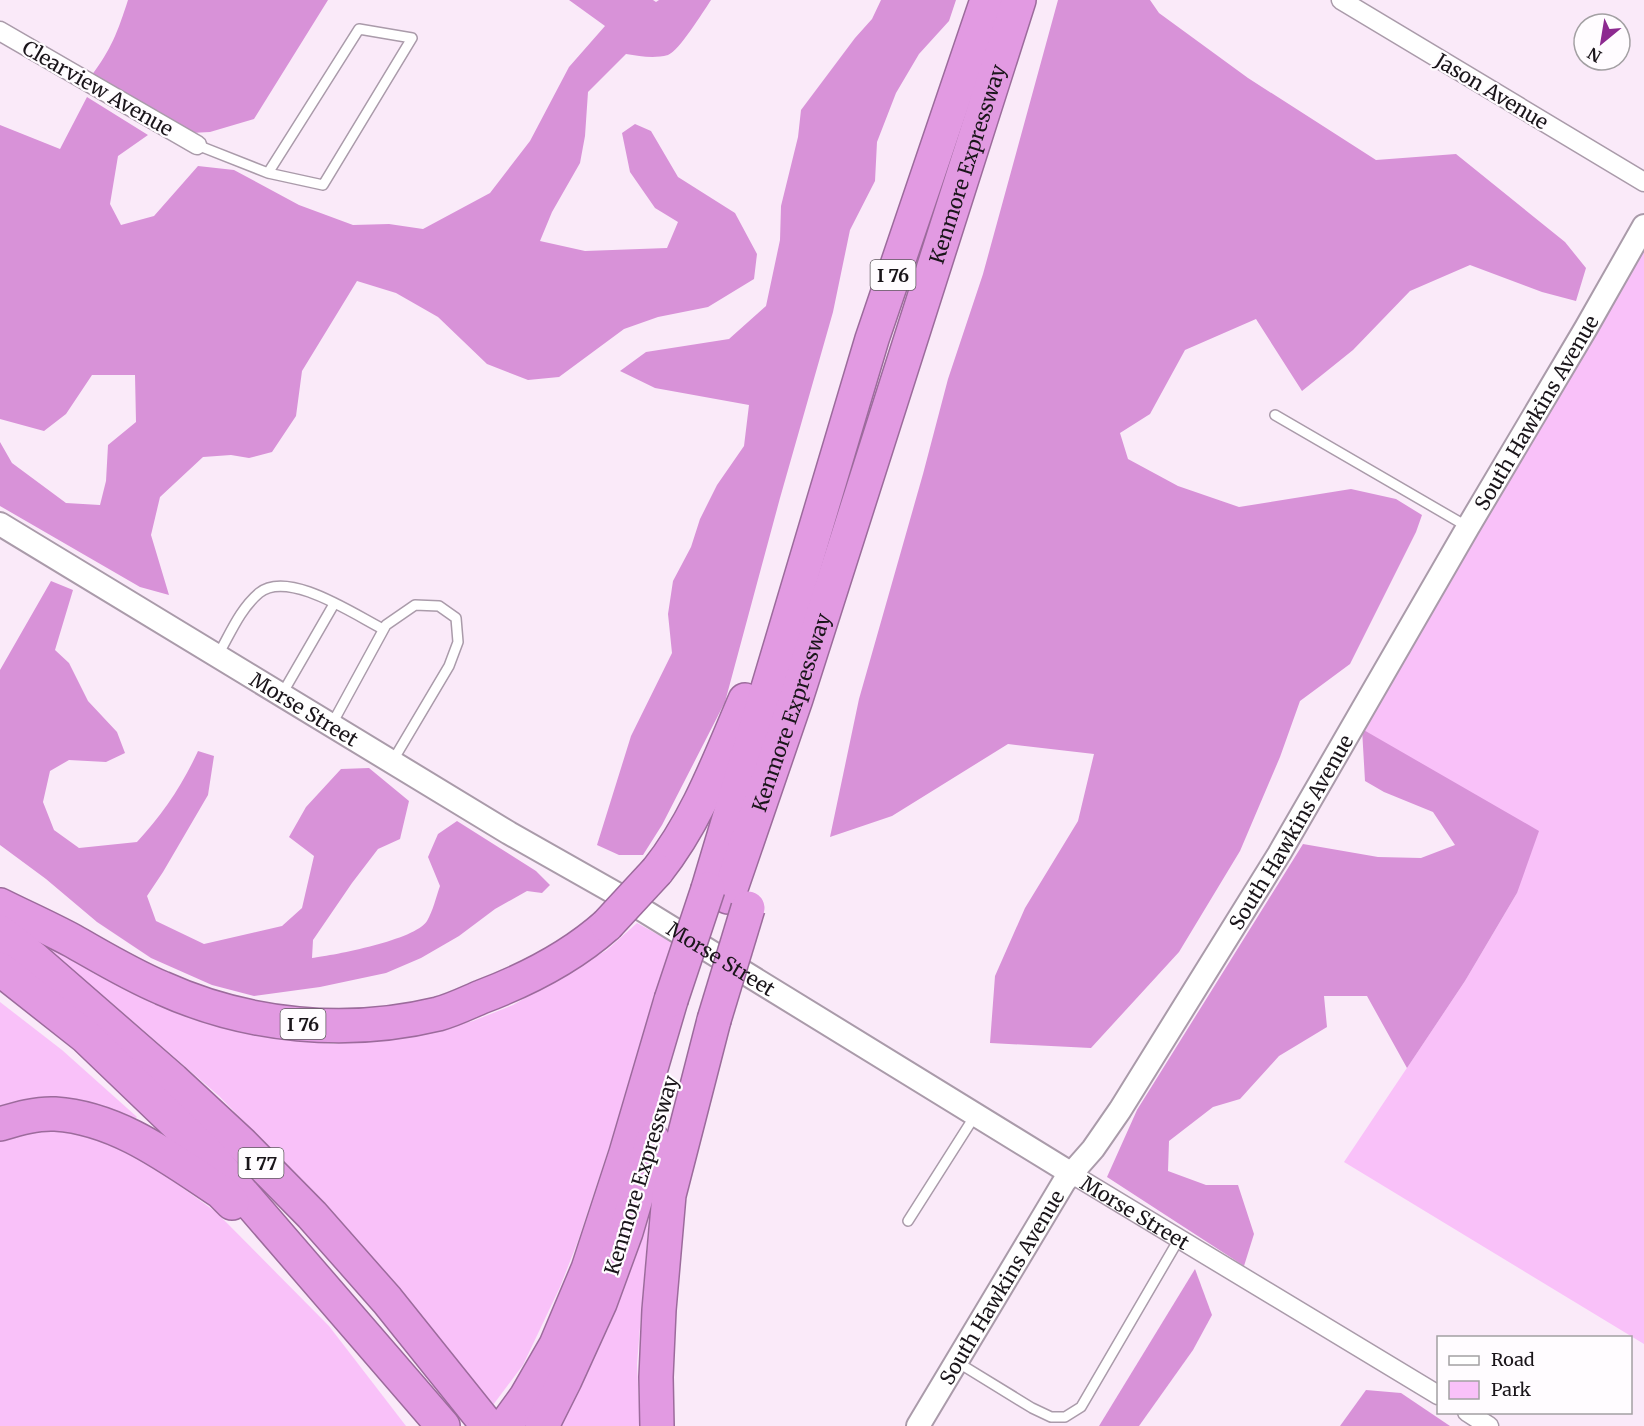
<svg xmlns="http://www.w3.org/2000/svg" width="1644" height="1426" viewBox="0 0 1644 1426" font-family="Merriweather,serif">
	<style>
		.green { fill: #f9c1f9 }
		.forest { fill: #d892d8 }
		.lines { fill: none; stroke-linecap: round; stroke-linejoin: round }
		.service-casing { stroke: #aa9baa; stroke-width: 12 }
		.minor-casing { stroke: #aa9baa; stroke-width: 21 }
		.tertiary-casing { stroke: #aa9baa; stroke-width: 26 }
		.motorway-casing { stroke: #9c6b9c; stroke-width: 36 }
		.service { stroke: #fff; stroke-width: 9 }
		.minor { stroke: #fff; stroke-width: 18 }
		.tertiary { stroke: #fff; stroke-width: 22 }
		.motorway { stroke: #e29ae2; stroke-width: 33 }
		.motorway-bridge-casing { stroke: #9c6b9c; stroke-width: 36; stroke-linecap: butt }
		.motorway-bridge { stroke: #e29ae2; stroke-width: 33 }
		.labels { text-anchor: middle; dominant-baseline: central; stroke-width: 4.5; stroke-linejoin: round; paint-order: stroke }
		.shield { fill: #fffcff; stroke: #5f5a5f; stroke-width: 1.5 }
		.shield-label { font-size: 18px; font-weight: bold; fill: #1a151a }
		.street-label { font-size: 20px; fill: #1a151a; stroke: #fffcff }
	</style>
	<rect width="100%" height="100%" fill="#faeaf9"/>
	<g class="green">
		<path d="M1644 249V1344L1344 1162 1465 981 1517 893 1362 729Z"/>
		<path d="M637 923 673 943 656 992 660 994 578 1241 560 1287 523 1365 493 1405 334 1214 219 1096 106 998 44 950 47 946 149 1001 212 1024 257 1036 334 1044 433 1031 473 1021 513 1005 607 950Z"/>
		<path d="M0 1002 62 1050 137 1117 132 1121 0 1107Z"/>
		<path d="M55 1127 94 1133 162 1173 216 1212 329 1326 406 1426H0V1138Z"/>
		<path d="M649 1217 637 1364 640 1426H552L573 1395 608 1329 646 1218Z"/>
	</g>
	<g class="forest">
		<path d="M128 0H328L254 119 210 132 191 133 91 76C111 50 118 31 128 0Z"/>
		<path d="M569 0H653L656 2 659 0H711C703 12 679 51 668 55 653 59 640 56 626 54L588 92 585 136 580 163 552 212 540 241 585 251 667 248 678 222 655 208 630 172 622 133 635 124 651 131 678 177 735 213 757 254 754 279 708 307 658 317 624 329 559 377 528 380 487 364 438 317 396 293 357 281 302 371 296 416 272 452 249 458 231 455 203 457 160 497 151 535 169 595 140 587 0 506V442L12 463 66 503 100 505 106 481 108 445 136 422 135 375H92L66 414 44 431 0 419V125L60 149 87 97 148 135 118 156 110 204 121 225 154 216 198 166 234 170 299 205 353 225 389 224 423 229 490 193 530 141 569 67 605 26Z"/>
		<path d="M881 0H956L949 21 919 54 896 93 877 142 875 181 850 230 833 312 780 498 725 702 662 825 643 855H619L597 845 631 736 672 653 668 614 673 581 691 547 700 519 717 485 744 446 749 405 655 388 620 371 646 352 729 339 766 306 780 240 781 206 798 137 801 110 855 38 872 19Z"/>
		<path d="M1058 0H1150L1159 13 1248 78 1376 160 1456 154 1565 242 1586 268 1576 301 1542 292 1470 265 1410 291 1353 350 1302 391 1256 319 1185 350 1150 414 1120 433 1128 459 1178 486 1239 507 1351 489 1396 499 1422 515 1416 532 1350 664 1300 701 1280 757 1240 851 1179 952 1091 1048 990 1043 995 976 1025 908 1078 821 1094 754 1008 744 892 816 830 837 859 699 923 474 948 379 983 274Z"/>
		<path d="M51 581 73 590 55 650 69 663 88 701 117 732 125 753 106 762 69 760 50 771 43 802 54 830 79 848 137 842C162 815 182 786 198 751L214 756 208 795 163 872 147 896 156 921 204 944 282 926 302 908 314 856 289 837 306 807 341 769 369 768 409 801 400 839 378 849 352 883 313 940 312 958C335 955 415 940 427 921 433 911 436 897 440 886L428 857 438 834 457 821 536 871 550 885 542 893 527 891 495 909 459 936 421 958 386 973 320 987 254 996 212 985 151 958 97 922 46 879 0 845V670Z"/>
		<path d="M1362 729 1539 831 1517 893 1465 981 1407 1068 1367 996H1324L1327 1027 1279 1056 1240 1099 1213 1107 1169 1141 1168 1171 1206 1185H1238L1254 1234 1244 1266 1107 1177 1137 1110 1303 844 1378 857 1421 858 1455 845 1433 812 1384 792 1365 781Z"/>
		<path d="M1195 1269 1212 1315 1193 1350 1139 1426H1099Z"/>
		<path d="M1366 1390 1401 1393 1450 1426H1340Z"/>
	</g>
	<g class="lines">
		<g class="service-casing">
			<g id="service">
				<path d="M197 145 268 173 359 29 412 38 323 185 268 173"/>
				<path d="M1275 415 1468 527"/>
				<path d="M218 655C230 634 240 609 259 593 288 569 355 615 383 629"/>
				<path d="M282 694 334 604"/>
				<path d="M332 724 386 625 415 605 439 606 456 618 458 642 449 666 392 762"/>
				<path d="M908 1221 976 1114"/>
				<path d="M957 1362 1032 1408 1051 1417H1065L1081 1407 1179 1239"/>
			</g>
		</g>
		<g class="minor-casing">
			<g id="minor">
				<path d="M1341 0 1644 182"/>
				<path d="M0 31 197 145"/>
				<path id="s1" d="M1072 1174 1438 1395"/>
				<path d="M1467 1412 1489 1426"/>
			</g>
		</g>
		<g class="tertiary-casing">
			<g id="tertiary">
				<path id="s2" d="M0 524 509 833 615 893 1072 1174"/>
				<path id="s3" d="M918 1426 1064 1182 1093 1149 1120 1110 1279 854 1468 527 1586 328 1644 226"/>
			</g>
		</g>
		<g class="motorway-casing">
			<g id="motorway">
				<path d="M657 871C697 821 720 758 745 700"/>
				<path d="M708 889 872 339 987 0"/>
				<path id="s4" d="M728 897 796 699 1019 0"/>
				<path d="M0 905C24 917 49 928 73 941 103 958 131 975 162 988 248 1027 347 1036 438 1014 453 1010 467 1003 481 997 526 980 570 958 607 925"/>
				<path d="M0 932 33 958 173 1080 241 1143 312 1215 387 1300 488 1426"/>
				<path d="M0 969 86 1037 209 1155 443 1426"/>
				<path d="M0 1124C17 1119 37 1113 55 1114 118 1118 171 1159 221 1192L232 1203"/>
				<path d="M505 1426 526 1397 556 1345 588 1269 626 1153 671 1000"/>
				<path d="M542 1426 565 1380 600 1303 626 1232 653 1140"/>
				<path d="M657 1426 656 1377 659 1310 669 1195 714 1020"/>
			</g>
		</g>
		<use href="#service" class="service"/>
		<use href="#minor" class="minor"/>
		<use href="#tertiary" class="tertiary"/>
		<use href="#motorway" class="motorway"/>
		<g class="motorway-bridge-casing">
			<g id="motorway-bridge">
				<path d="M607 925 657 871"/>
				<path d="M671 1000 708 889"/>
				<path d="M714 1020 748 908"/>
			</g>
		</g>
		<use href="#motorway-bridge" class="motorway-bridge"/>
	</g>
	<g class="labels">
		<g class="shield">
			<rect x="870.5" y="260" width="45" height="30" rx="4.5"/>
			<rect x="280.5" y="1009" width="45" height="30" rx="4.5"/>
			<rect x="238.5" y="1148" width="45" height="30" rx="4.5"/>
		</g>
		<g class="shield-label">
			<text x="893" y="275">I 76</text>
			<text x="303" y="1024">I 76</text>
			<text x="261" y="1163">I 77</text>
		</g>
		<g class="street-label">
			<text transform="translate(98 88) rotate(30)">Clearview Avenue</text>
			<text transform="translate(1492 91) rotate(31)">Jason Avenue</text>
			<text stroke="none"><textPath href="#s4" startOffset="771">Kenmore Expressway</textPath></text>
			<text stroke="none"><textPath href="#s3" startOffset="1188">South Hawkins Avenue</textPath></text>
			<text stroke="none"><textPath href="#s2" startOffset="356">Morse Street</textPath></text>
			<text stroke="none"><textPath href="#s4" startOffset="195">Kenmore Expressway</textPath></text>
			<text stroke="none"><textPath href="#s3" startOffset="702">South Hawkins Avenue</textPath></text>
			<text stroke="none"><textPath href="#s2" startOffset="842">Morse Street</textPath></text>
			<text transform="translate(641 1175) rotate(-73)">Kenmore Expressway</text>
			<text stroke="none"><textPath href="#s1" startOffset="74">Morse Street</textPath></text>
			<text stroke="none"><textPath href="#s3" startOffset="162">South Hawkins Avenue</textPath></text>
		</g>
	</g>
	<rect x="1437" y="1336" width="195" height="78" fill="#fffcff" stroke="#a3a0a3" stroke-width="1.5"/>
	<rect x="1449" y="1356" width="30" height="9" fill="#ffffff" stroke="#a3a0a3" stroke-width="1.5"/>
	<text x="1491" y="1366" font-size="18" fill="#1a151a">Road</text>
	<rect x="1449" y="1381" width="30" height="18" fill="#f9c1f9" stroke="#a3a0a3" stroke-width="1.5"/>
	<text x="1491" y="1396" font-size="18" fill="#1a151a">Park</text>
	<g transform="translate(1602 42) rotate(210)"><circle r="28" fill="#fffcff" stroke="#a3a0a3" stroke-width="1.5"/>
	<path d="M0-4.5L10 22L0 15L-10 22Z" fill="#8d2990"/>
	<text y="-9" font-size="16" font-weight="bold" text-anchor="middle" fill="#1a151a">N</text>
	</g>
</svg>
